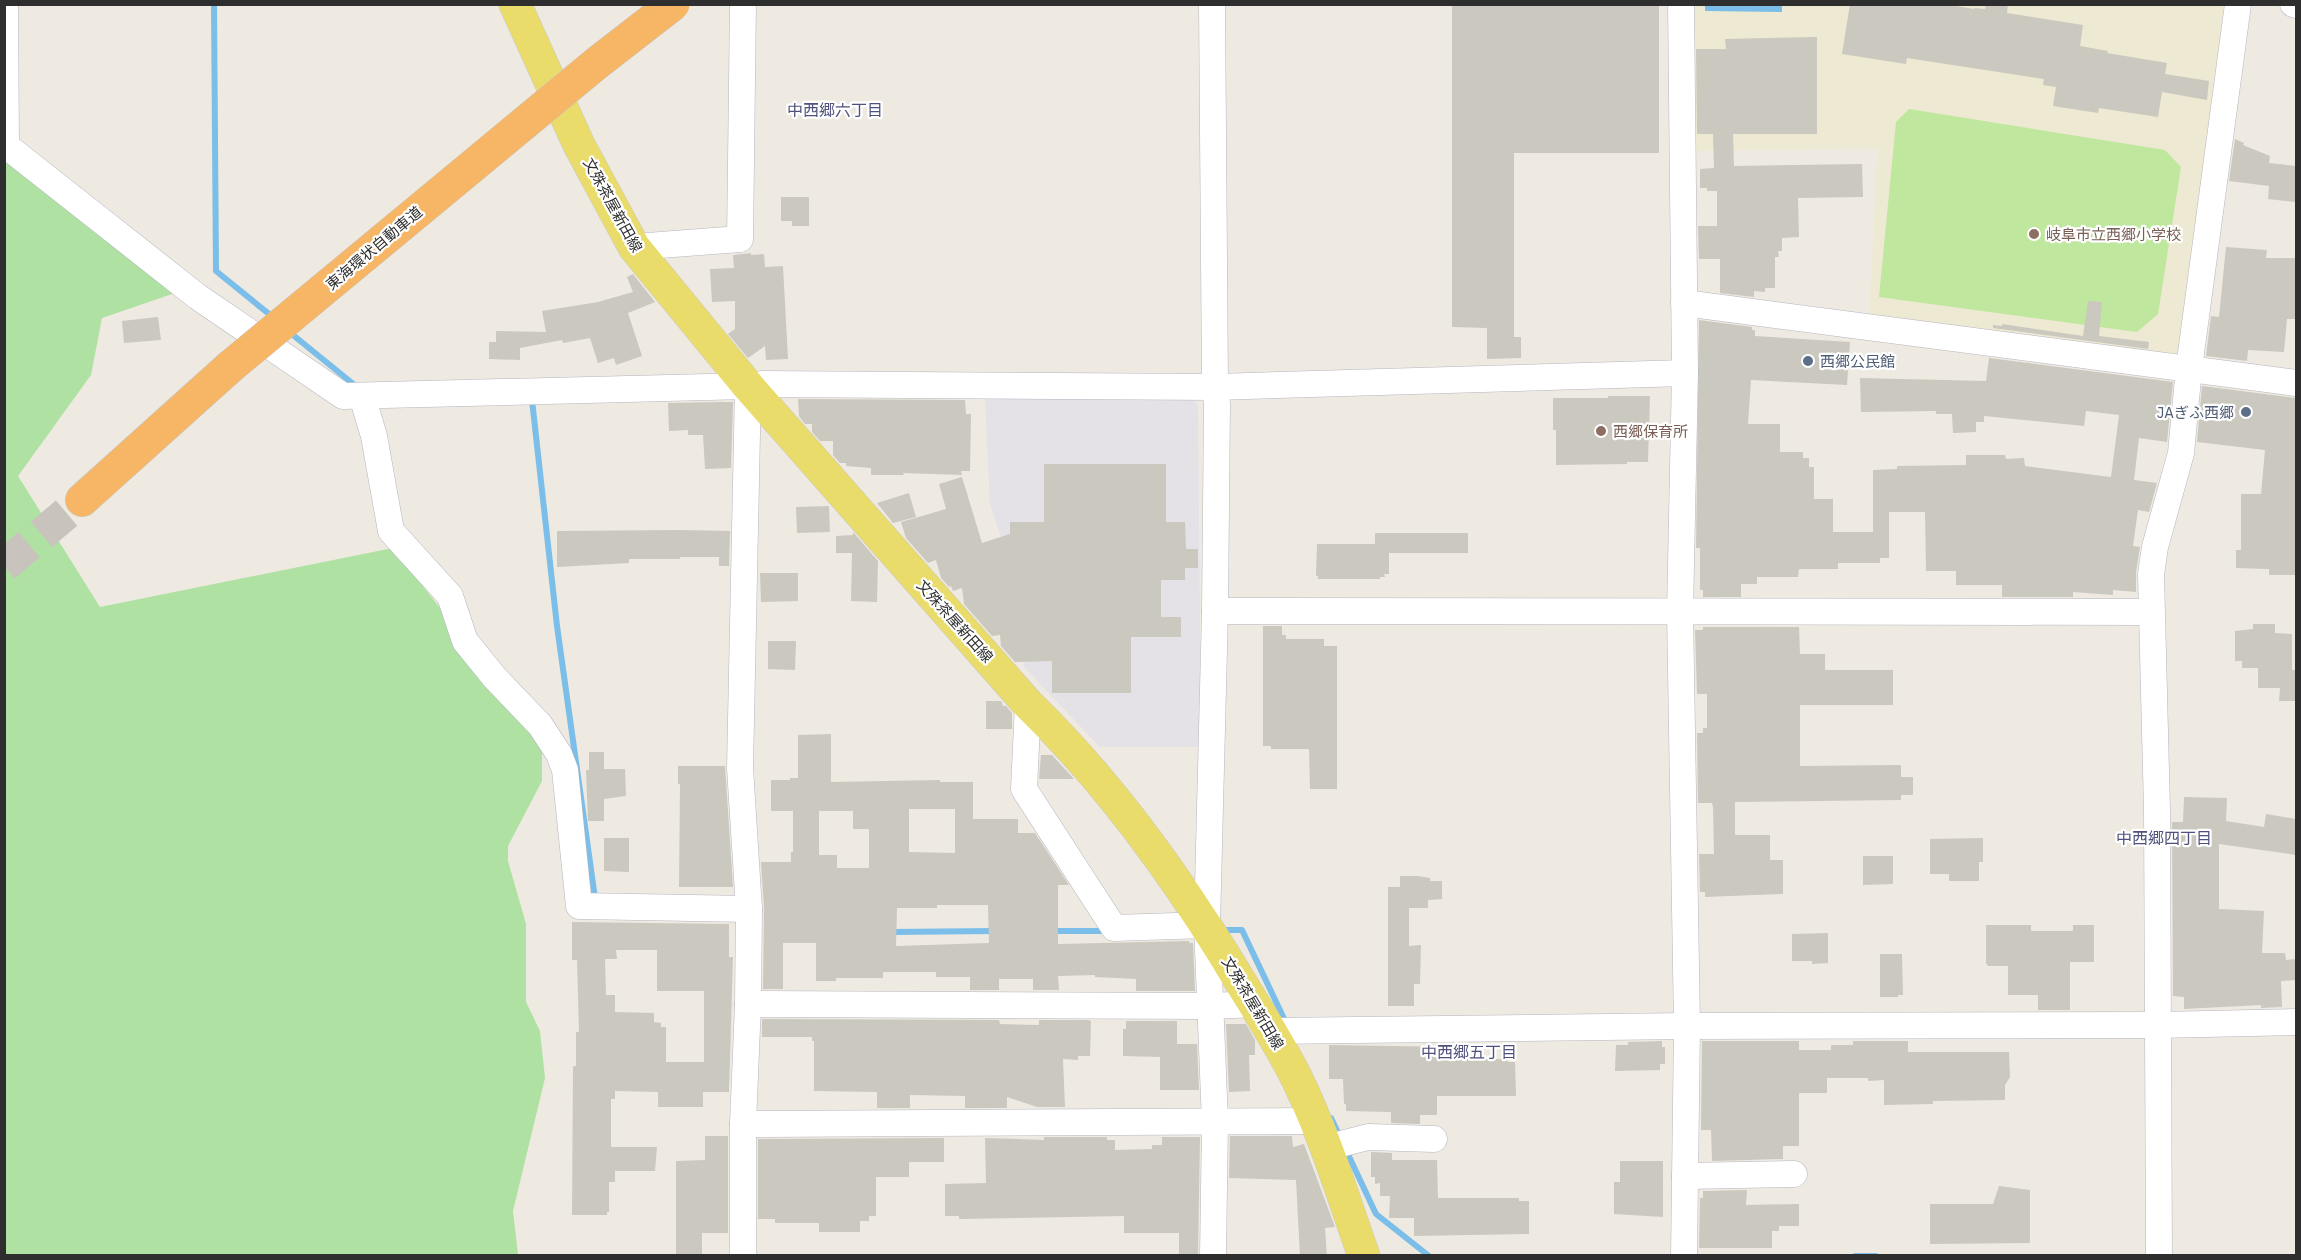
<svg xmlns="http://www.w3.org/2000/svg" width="2301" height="1260" viewBox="0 0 2301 1260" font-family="'IBM Plex Sans','Noto Sans JP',sans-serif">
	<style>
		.industrial { fill: #e4e1e7 }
		.education { fill: #eee9d2 }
		.green { fill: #afe1a2 }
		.pitch { fill: #bfe79e }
		.water { fill: #7bbee9 }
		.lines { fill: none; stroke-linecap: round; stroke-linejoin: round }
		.stream { stroke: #7bbee9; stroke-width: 6 }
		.building { fill: #cac8bf; fill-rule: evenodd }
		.highway-tunnel { stroke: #c8c4bd; stroke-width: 33; stroke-dasharray: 33 16; stroke-linecap: butt }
		.minor-casing { stroke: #b5b5c0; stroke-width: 27 }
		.major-casing { stroke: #c9c9c9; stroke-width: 33 }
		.highway-casing { stroke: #c9c9c9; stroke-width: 34 }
		.minor { stroke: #fff; stroke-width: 26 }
		.major { stroke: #eadc6b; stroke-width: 32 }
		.highway { stroke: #f6b665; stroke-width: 33 }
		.highway-bridge-casing { stroke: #c9c9c9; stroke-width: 34; stroke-linecap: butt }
		.highway-bridge { stroke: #f6b665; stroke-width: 33 }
		.education-dot { fill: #8d6e63; stroke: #fff; stroke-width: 2 }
		.service-dot { fill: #5c6f8a; stroke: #fff; stroke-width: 2 }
		.labels { text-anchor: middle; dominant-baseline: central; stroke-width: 4.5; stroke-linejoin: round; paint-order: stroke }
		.street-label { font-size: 15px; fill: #2e2e2e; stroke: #fff }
		.education-label { font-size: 15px; fill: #785e54; stroke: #fff; text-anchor: start }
		.service-label { font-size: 15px; fill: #4e5e75; stroke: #fff; text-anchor: start }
		.neighbourhood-label { font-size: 16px; fill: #50527d; stroke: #fff }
	</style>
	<rect width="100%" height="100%" fill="#eeeae1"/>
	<path class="industrial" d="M1191 396 1198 406 1201 747H1100L1024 667 1018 589 990 504 985 398Z"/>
	<path class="education" d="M2213 4 2224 6 2179 350 2170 358 1869 316 1878 148 1692 151 1690 5Z"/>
	<path class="green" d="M4 156 175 293 102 318 91 375 18 476 100 607 393 548 520 710 542 743V781L508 846V861L526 924V1002L540 1031 545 1078 513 1211 518 1255H5Z"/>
	<path class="pitch" d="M1909 109 2165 150 2181 167 2158 314 2137 332 1879 297 1896 122Z"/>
	<path class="water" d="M1705 5H1782V12L1705 11Z"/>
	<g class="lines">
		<g class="stream">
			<path d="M214 4 216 271 274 318"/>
			<path d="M288 331 357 387"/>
			<path d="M529 400H532L557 626 595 898H599"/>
			<path d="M1220 930H1242L1287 1025"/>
			<path d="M1052 931H1107"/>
			<path d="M890 932 996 931"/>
			<path d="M1331 1118 1341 1139"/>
			<path d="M1345 1148 1376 1214 1429 1256"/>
			<path d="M1855 1256H1876"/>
		</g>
	</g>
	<g class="building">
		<path d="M1452 4H1659V153H1514V337H1521V358L1487 359V328L1452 327Z"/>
		<path d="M1850 4H1944L1974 9 1975 8 1985 9 1986 4H2008L2007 13 2083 25 2080 46 2108 51 2107 53 2167 63 2165 74 2209 81 2207 100 2162 92 2158 117 2099 108 2098 113 2053 106 2056 87 2043 85 2044 79 1907 58 1906 64 1842 54Z"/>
		<path d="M1817 37V134H1733L1734 166 1862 164 1863 197 1798 198 1799 237 1782 238V251H1778L1779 257H1775V288H1765V292L1754 291V297L1720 293V259H1699L1698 226H1717V191H1707V188H1700V169L1714 168 1713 134H1697L1696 49H1726L1725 39Z"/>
		<path d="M2235 139 2244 143 2243 145 2270 156 2269 163 2296 166V202L2268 199 2269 186 2229 181Z"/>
		<path d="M781 197H809V226H792V221H781Z"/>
		<path d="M2226 247 2267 250 2266 258H2296V319H2287L2284 352 2248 350 2247 361 2206 356 2211 316 2219 317Z"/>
		<path d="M751 253V255L764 254 765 267 783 266 788 359 766 360 765 346 748 358 728 334 735 329V301L712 302 710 269 734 268 733 255Z"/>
		<path d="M633 274 655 302 628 313 642 356 616 365 614 358 598 363 590 338 563 343 562 340 520 348V360L489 359V342H496V331L546 332 542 311 598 302 633 292 627 277Z"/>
		<path d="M2088 301 2102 302 2099 336 2149 342 2148 349 1993 328V325L2002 326V324L2083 336Z"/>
		<path d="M158 317 161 340 124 343 122 321Z"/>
		<path d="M1699 320 1752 327V330H1755V336L1850 342 1847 385 1751 380 1748 424H1780V452H1803V458H1809V467H1814V499H1833V532H1873V470L1897 469V466L1966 465V455H2005L2006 459 2024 458 2025 466 2111 477 2119 415 2086 411 2084 426 1984 416V422H1976V432L1953 433 1952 414H1936V411L1861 412 1860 378 1986 381 1989 358 2173 382 2167 442 2139 438 2134 480 2157 483 2149 512 2138 510 2133 546 2140 547 2136 572V592L2113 590V595L2073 592V597H2002V585H1956V571H1926L1925 512H1889V558H1880V563H1838V569H1799L1798 577H1757V584H1741V597H1703V590H1700V548H1696Z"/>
		<path d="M2202 386 2296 398V575H2269V569L2236 568V550H2241V494H2261L2265 450 2197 442Z"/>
		<path d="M1608 396H1650L1648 462H1627V464L1556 465V430H1553V398H1608Z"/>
		<path d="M798 399 965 400 966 414H971L970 471H961L962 475 903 473 904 475H871V468L846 466V463H840L833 455V441H820L812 432V424H805L799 416Z"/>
		<path d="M721 402H733L731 468 705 469 703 435H688V430L669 431 668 403Z"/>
		<path d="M1044 464H1166V522H1185L1186 549H1198V568H1185V580H1161V617H1181V637H1131V693H1052V661L1015 662 1001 646 1000 635 992 636 964 604 962 588 953 591 951 586 949 587 941 578 936 560 928 563 906 538 901 522 946 509 939 484 962 477 982 543 1010 534V522H1044Z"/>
		<path d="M909 493 916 517 893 523 877 503Z"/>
		<path d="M829 506 830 532 797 533 796 507Z"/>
		<path d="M680 530 730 531 729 566H719V557H680V559H629V563L557 567V531Z"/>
		<path d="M853 532 878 561 877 602 851 601 852 553H836V536L853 535Z"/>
		<path d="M1375 533H1468V553H1389V574H1384L1385 577H1380V579H1318V576H1316L1317 544H1375Z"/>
		<path d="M760 573H798V601L761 602Z"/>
		<path d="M2253 624H2275V633L2292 634V670H2296V701H2279L2280 688H2258V668H2242V661H2235V631L2253 629Z"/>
		<path d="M1263 626H1282V635H1286V639H1324V646H1337V789H1310L1309 749H1271V746H1263Z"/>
		<path d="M1703 627H1799L1800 654H1825V670H1893V705H1800V766L1901 765V777H1913V795H1901V800L1735 802V835H1770V860H1783V894L1705 897V892H1700L1699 854H1714L1713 807 1712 803H1698L1697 733H1703V728H1707V694H1697L1695 630H1703Z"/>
		<path d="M768 641H796L795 670 768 669Z"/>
		<path d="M986 701H1001L1003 706H1006L1012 713V729H986Z"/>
		<path d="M831 734V782L940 780V782H973V819H1018V833H1035L1069 885H1058V944L1189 941V943H1193L1195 991H1136V979L1095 977V975L1058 976 1059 990H1033V979H999V990H970V977H936V972H883V978H836V981H816V943H783V989H763L764 908 761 862H791V852H793V811H771V780H790V778H798V735ZM909 809H955V853L909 852ZM819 811H853V829H869V868H837V855H819ZM937 905H988L989 943 896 946 897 908H937Z"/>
		<path d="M589 752H604V769H625L626 796 604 799V821H588L586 770H589Z"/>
		<path d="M1041 755H1052L1074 779H1039Z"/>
		<path d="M678 766H725L733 887H679L680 784H678Z"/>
		<path d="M2184 797 2227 798 2226 821 2264 827 2266 814 2296 819V855L2219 844V909L2264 911 2262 953H2285L2286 960 2296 959V980L2281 981 2282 1007 2261 1008V1005L2184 1009V997L2173 996 2172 822H2183Z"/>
		<path d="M604 838H629V872L604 871Z"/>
		<path d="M1983 838V862H1979V881H1949V874H1930V839Z"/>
		<path d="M1863 856H1893V884L1863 885Z"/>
		<path d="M1400 876H1418L1430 878V881H1442V899L1428 900V908H1409V946L1421 945 1420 984H1414V1006H1388V887H1400Z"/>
		<path d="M572 922 729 924V957H733L729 1092H703V1107H658V1092L615 1091V1099H611V1147H657L655 1171H615V1182H609V1212H607V1215H572L573 1066H576V1032H579L577 960H572ZM616 950H657V991H704V1062H666V1027H661V1023L654 1022V1013L615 1012V995H606L605 959H617Z"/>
		<path d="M1986 925H2031V931H2073V925H2094V962H2070V1010H2038V995H2008V966H1988L1986 963Z"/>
		<path d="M1828 933V963L1812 964V961H1792V934Z"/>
		<path d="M1880 954H1902L1903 995H1898V997H1880Z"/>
		<path d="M762 1019 999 1020 1000 1024 1039 1025V1020H1088L1091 1021 1090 1056H1078V1060L1063 1059 1065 1107H1037L1007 1097V1108H965V1096L910 1095V1108H877V1092L814 1091V1041H812V1037H762Z"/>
		<path d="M1126 1021H1177V1044H1197L1199 1090H1160V1057L1123 1056V1029H1126Z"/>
		<path d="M1226 1024H1246L1255 1040V1055H1249L1250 1091 1229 1092Z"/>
		<path d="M1662 1041V1047H1665V1064H1660V1070L1615 1071 1616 1045H1628V1042Z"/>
		<path d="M1702 1041H1799V1050H1831V1045H1853V1041H1908V1052H2009L2010 1077 2005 1085V1100L1933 1101V1104L1884 1105V1080L1868 1081V1078H1827V1093H1799V1146H1783V1159L1712 1161 1711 1130H1701Z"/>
		<path d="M1329 1045 1452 1047V1059H1508V1062H1515L1516 1096H1437V1115H1420V1124L1391 1123V1112L1346 1111V1104H1344L1343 1079H1329Z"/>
		<path d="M705 1136H728V1233H702V1256H676V1161L705 1160Z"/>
		<path d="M1230 1136H1292L1293 1147 1304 1144 1335 1227 1325 1228 1327 1256H1300L1296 1180 1229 1178Z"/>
		<path d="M1044 1137H1107V1140H1115V1150L1152 1149V1145H1162V1137H1200L1198 1256H1179V1233H1124V1216L959 1219V1216H945V1184L986 1183 985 1138 1044 1140Z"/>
		<path d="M944 1138V1162H909V1177H876V1216H869V1221H860V1232H819V1223H775V1219H758V1139Z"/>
		<path d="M1371 1152 1392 1153V1160H1437L1438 1198H1519V1201H1529V1234L1414 1236V1218H1389L1390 1196H1380V1183L1375 1184V1177H1371Z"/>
		<path d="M1620 1161H1663V1217L1614 1214V1182H1620Z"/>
		<path d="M1999 1186 2030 1190V1243L1930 1244V1204H1993Z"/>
		<path d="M1747 1190 1746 1205 1799 1204V1226H1779V1231H1772V1248H1699L1700 1198H1703V1191Z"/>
	</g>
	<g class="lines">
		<path class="highway-tunnel" d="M4 566 82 500"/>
		<g class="minor-casing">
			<g id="minor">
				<path d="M5 4 6 145"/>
				<path d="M1212 4 1215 387 1217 404 1215 611 1207 925 1215 1122 1213 1256"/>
				<path d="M1681 4 1685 373 1680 612 1687 1026 1684 1256"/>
				<path d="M2293 4 2296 5"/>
				<path d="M4 144 198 297 343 396 748 386 762 384 1215 387 1685 373"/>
				<path d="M634 247 740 239 743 4"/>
				<path d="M1684 303 2296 383"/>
				<path d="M362 396 374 436 391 531 450 596 465 641 495 678 540 725 559 754 565 770 579 906 749 909"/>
				<path d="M1215 611 2151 612"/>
				<path d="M1028 704 1024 789 1114 928 1207 925"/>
				<path d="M748 1004 1211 1006 1255 1004"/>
				<path d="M1272 1031 1687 1026 2157 1025 2296 1022"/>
				<path d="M743 1124 1316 1121"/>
				<path d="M1325 1148 1368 1137 1434 1139"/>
				<path d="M1685 1176 1794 1174"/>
				<path d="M743 1256V1124L748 1004 749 909 740 768 748 386"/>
				<path d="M2159 1256 2157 810 2151 574 2155 547 2181 453 2189 368 2238 4"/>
			</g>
		</g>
		<g class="major-casing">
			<path id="major" d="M515 4 579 145 634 247 748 386 1028 704C1113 786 1183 885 1243 986 1262 1017 1282 1048 1298 1081 1325 1137 1343 1197 1364 1256"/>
		</g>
		<g class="highway-casing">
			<path id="highway" d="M82 500 231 366"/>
		</g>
		<use href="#minor" class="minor"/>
		<use href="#major" class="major"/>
		<use href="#highway" class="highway"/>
		<g class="highway-bridge-casing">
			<path id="highway-bridge" d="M231 366 597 63 673 4"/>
		</g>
		<use href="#highway-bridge" class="highway-bridge"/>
	</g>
	<g class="education-dot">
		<circle cx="2034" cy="234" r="6"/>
		<circle cx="1601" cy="431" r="6"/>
	</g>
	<g class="service-dot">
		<circle cx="1808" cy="361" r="6"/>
		<circle cx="2246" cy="412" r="6"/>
	</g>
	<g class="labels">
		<g class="street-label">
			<text transform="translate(613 205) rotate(61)">文殊茶屋新田線</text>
			<text transform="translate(374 248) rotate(-40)">東海環状自動車道</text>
			<text transform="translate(955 621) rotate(48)">文殊茶屋新田線</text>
			<text transform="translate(1253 1003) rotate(59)">文殊茶屋新田線</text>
		</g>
		<g class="education-label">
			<text x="2046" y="234">岐阜市立西郷小学校</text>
			<text x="1613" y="431">西郷保育所</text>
		</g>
		<g class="service-label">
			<text x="1820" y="361">西郷公民館</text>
			<text x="2234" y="412" text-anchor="end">JAぎふ西郷</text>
		</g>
		<g class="neighbourhood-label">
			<text x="835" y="110">中西郷六丁目</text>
			<text x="2164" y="838">中西郷四丁目</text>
			<text x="1469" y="1052">中西郷五丁目</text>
		</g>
	</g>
	<rect width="2301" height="1260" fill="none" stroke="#2e2e2e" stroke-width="12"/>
</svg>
